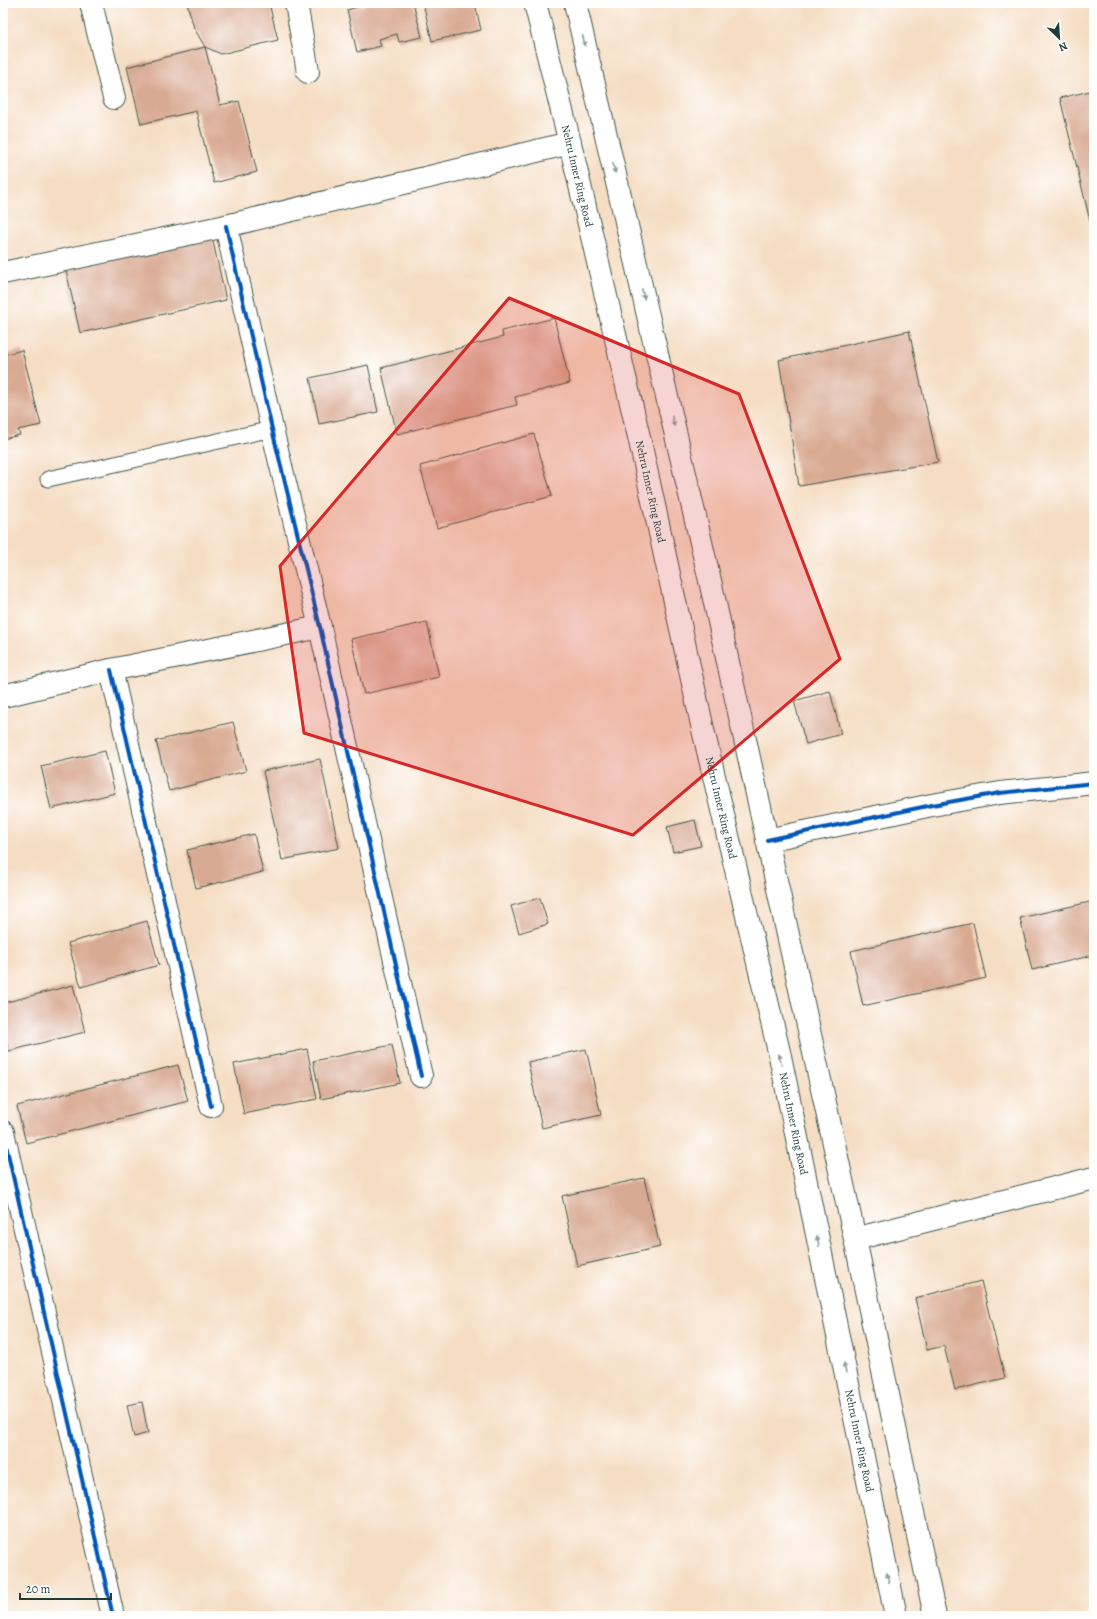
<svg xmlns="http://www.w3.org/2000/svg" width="1097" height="1619" viewBox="0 0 1097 1619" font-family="Alegreya,serif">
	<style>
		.building { fill: #d9aa93 }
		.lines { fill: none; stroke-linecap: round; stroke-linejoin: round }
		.lane-casing { stroke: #3f5549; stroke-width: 17 }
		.street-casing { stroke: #3f5549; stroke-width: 24 }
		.primary-casing { stroke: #3f5549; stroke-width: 24 }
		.lane { stroke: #fff; stroke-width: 15 }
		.street { stroke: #fff; stroke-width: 22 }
		.primary { stroke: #fff; stroke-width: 22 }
		.cycleway-casing { stroke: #fff; stroke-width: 6 }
		.cycleway { stroke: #0057b8; stroke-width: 4 }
		.oneway { fill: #8f9e9a }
		.marked { fill: #d62828; fill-opacity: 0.2; stroke: #d62828; stroke-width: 3; stroke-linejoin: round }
		.labels { text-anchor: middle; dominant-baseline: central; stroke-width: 3; stroke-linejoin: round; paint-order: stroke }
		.street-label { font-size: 11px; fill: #1f3d34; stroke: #fff }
	</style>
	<rect width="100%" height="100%" fill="#fff"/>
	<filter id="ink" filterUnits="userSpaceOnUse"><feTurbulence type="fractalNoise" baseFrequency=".025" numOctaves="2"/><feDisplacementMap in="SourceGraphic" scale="8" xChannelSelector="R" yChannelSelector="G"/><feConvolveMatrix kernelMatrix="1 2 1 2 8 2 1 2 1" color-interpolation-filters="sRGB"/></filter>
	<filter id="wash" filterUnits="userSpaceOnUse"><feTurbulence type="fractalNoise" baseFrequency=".012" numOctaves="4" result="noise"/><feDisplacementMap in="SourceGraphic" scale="16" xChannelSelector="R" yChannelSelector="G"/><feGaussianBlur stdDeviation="0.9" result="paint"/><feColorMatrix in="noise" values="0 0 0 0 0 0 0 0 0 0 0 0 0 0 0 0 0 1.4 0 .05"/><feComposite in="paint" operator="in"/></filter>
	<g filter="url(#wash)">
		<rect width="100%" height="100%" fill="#f5ddc3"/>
		<g id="blocks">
			<g class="building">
				<path d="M187 3H269L278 40 221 54 205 47 194 28Z"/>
				<path d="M372 3H413L422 37 399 42 397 34 379 39 381 46 357 52 347 10Z"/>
				<path d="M423 3H475L481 30 432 41Z"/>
				<path d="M205 47 220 105 239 101 257 172 214 183 196 111 141 124 127 67Z"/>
				<path d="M1094 90V224L1091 225 1060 98Z"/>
				<path d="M212 237 226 300 80 333 66 270Z"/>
				<path d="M554 318 570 383 515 397 517 405 397 434 381 368 503 337 502 331Z"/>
				<path d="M909 331 938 462 799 486 779 360Z"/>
				<path d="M22 350 41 425 18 430 20 435 3 439V355Z"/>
				<path d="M368 365 378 412 319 424 310 378Z"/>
				<path d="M534 434 552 496 437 528 420 466Z"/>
				<path d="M427 622 439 677 364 694 351 639Z"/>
				<path d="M830 691 841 734 806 744 794 701Z"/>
				<path d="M233 722 246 771 169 791 156 741Z"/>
				<path d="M105 751 115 793 51 809 41 766Z"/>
				<path d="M320 759 339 848 282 860 263 771Z"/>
				<path d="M695 820 701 846 673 852 667 827Z"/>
				<path d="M254 834 263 872 196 888 187 850Z"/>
				<path d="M540 898 548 924 519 933 511 906Z"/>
				<path d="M1094 901V955L1032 970 1020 918Z"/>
				<path d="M147 921 159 965 81 987 68 943Z"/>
				<path d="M973 923 986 978 863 1006 851 951Z"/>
				<path d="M73 985 85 1032 9 1051 3 1029V1003Z"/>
				<path d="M392 1045 400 1083 321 1099 313 1061Z"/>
				<path d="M307 1049 317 1099 244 1114 234 1064Z"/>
				<path d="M586 1049 601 1115 542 1128 528 1062Z"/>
				<path d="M178 1065 188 1101 26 1143 17 1106Z"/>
				<path d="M644 1178 660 1247 577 1266 562 1196Z"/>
				<path d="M981 1281 1005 1378 955 1390 944 1346 927 1350 915 1298Z"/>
				<path d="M142 1402 148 1433 134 1437 127 1405Z"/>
			</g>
		</g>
	</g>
	<g filter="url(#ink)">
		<use href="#blocks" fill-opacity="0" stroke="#3f5549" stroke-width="1"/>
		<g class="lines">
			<g class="lane-casing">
				<path id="lane" d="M48 479 272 429"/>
			</g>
			<g class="street-casing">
				<g id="street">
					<path d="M91 3 114 98"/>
					<path d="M296 3 308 72"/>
					<path d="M226 226 272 429 320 627 421 1076"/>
					<path d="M3 273 226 226 570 143"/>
					<path d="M111 670 211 1106"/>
					<path d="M3 696 111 670 320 627"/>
					<path d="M767 840 932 805 1000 793 1094 783"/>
					<path d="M3 1132 113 1616"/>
					<path d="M855 1239 1094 1178"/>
				</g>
			</g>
			<g class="primary-casing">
				<g id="primary">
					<path id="s1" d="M535 3 570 143 639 437 704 734 780 1056 896 1616"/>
					<path d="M575 3 711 585 855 1239 935 1616"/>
				</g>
			</g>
			<use href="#lane" class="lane"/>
			<use href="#street" class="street"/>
			<use href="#primary" class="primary"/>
			<g class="cycleway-casing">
				<g id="cycleway">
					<path d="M226 226 272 429 320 627 421 1076"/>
					<path d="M111 670 211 1106"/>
					<path d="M767 840 932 805 1000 793 1094 783"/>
					<path d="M3 1132 113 1616"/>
				</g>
			</g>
			<use href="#cycleway" class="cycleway"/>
		</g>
		<defs><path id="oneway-solid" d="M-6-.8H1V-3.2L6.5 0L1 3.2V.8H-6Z"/></defs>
		<g class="oneway">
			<use href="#oneway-solid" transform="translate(584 41) rotate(77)"/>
			<use href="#oneway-solid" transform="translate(614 168) rotate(77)"/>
			<use href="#oneway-solid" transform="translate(643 294) rotate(77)"/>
			<use href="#oneway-solid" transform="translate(673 421) rotate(77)"/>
			<use href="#oneway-solid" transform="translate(780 1059) rotate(-102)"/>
			<use href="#oneway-solid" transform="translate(818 1241) rotate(-102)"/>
			<use href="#oneway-solid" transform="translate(845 1368) rotate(-102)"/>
			<use href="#oneway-solid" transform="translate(888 1578) rotate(-102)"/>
		</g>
	</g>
	<path class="marked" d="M509 298 739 394 840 659 633 835 304 733 280 566Z"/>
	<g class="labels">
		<g class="street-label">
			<text stroke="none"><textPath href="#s1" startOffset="178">Nehru Inner Ring Road</textPath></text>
			<text stroke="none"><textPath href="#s1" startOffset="502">Nehru Inner Ring Road</textPath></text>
			<text stroke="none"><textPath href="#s1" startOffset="826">Nehru Inner Ring Road</textPath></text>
			<text stroke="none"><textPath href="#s1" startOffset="1150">Nehru Inner Ring Road</textPath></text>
			<text stroke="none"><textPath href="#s1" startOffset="1474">Nehru Inner Ring Road</textPath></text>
		</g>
	</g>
	<rect width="1097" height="1619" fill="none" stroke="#fff" stroke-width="16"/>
	<g transform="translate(1059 38) rotate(155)" stroke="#ffffff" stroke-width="3" paint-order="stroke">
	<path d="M0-3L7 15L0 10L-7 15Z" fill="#1f3d34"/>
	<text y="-6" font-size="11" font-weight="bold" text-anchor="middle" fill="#1f3d34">N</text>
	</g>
	<path d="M20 1593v6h91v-6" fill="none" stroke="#1f3d34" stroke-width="2"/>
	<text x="26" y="1593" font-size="12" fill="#1f3d34" stroke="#ffffff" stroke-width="3" paint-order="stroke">20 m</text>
</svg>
